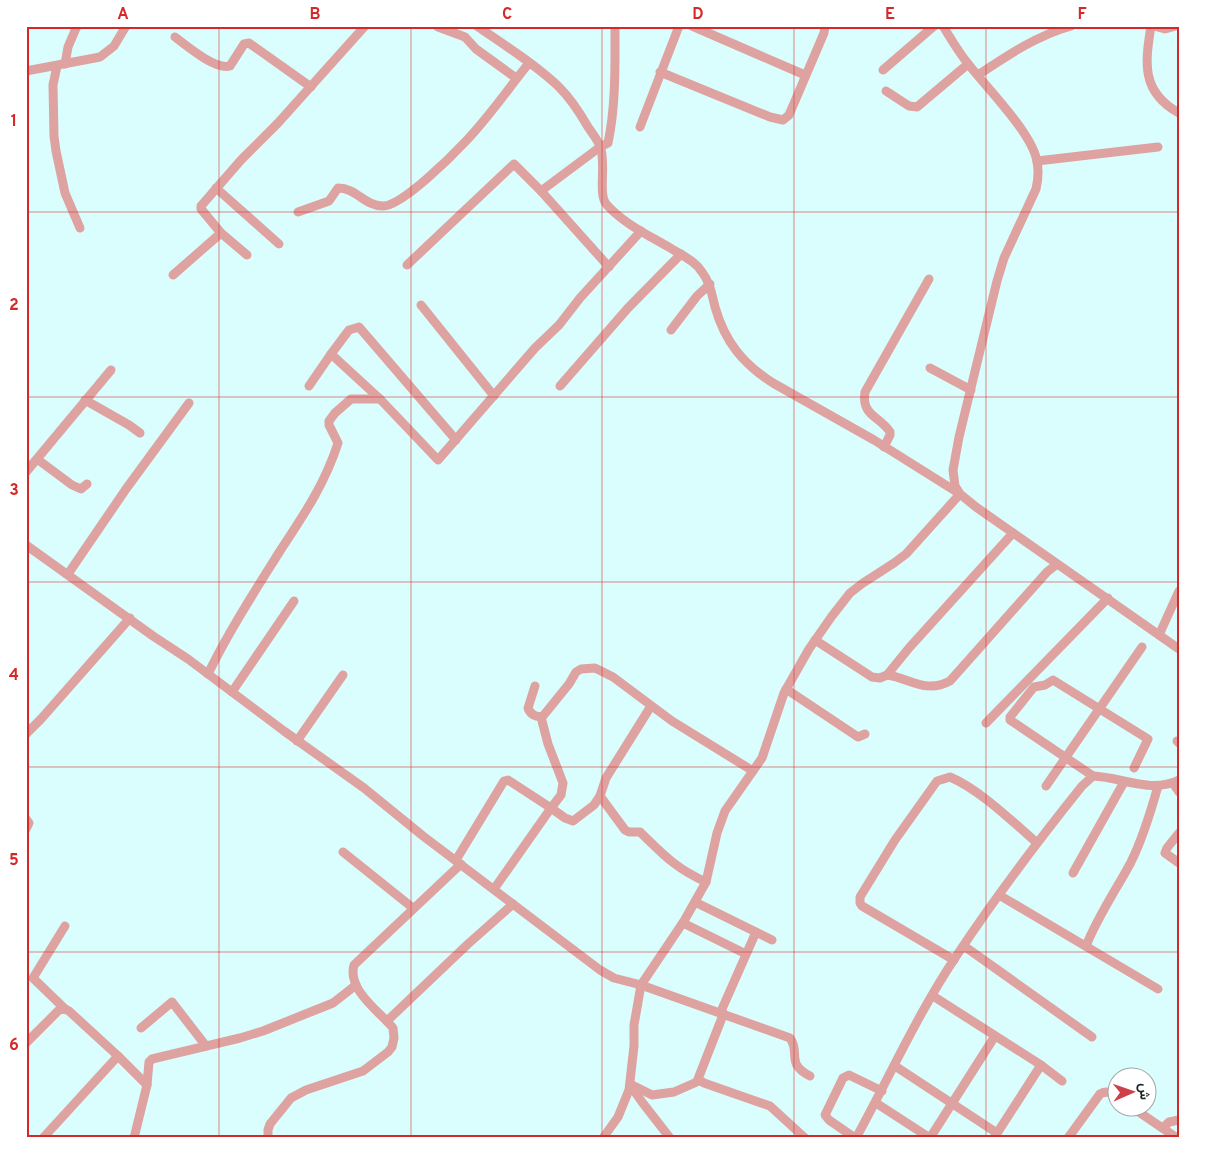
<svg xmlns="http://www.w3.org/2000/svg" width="1205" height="1164" viewBox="0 0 1205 1164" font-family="Overpass,Vazirmatn,sans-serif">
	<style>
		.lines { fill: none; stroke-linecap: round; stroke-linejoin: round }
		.minor { stroke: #dea3a0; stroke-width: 9 }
		.grid { fill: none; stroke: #d62828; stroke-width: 1; stroke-opacity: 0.55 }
		.neatline { fill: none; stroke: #d62828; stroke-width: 2 }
		.grid-label { font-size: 16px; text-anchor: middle; font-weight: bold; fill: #d62828 }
	</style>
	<rect width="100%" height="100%" fill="#d9fefd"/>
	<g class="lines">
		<g class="minor">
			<path d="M477 26C504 45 535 64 559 87 570 98 580 113 588 127 592 133 597 139 600 146 607 163 597 195 607 205 624 224 650 236 672 249 683 256 695 261 702 272 710 282 712 295 715 307 725 342 743 364 773 383L874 440 960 494 906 554 894 563 863 583 850 593 832 616 809 649 784 693 762 758 725 811 717 833 706 882 684 921 641 985 790 1038C801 1053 785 1063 810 1076"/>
			<path d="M692 26 805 75"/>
			<path d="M943 26C951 39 959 53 969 65 987 88 1033 134 1037 162 1039 171 1038 180 1036 189L1004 258 997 281 959 437 953 470 955 486 960 494 976 507 1179 649"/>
			<path d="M1151 26C1145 63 1141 92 1179 113"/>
			<path d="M1154 26 1165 29 1176 26"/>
			<path d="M438 27 465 37 476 49 516 78"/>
			<path d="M175 37C187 46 215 70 230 66L244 44 249 43 311 87"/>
			<path d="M65 64 68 47 77 26"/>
			<path d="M57 66 53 85 54 136 56 151 65 193 80 228"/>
			<path d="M883 70 934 26"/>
			<path d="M26 71 100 57 114 46 126 26"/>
			<path d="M660 72 770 117 783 120 789 115 824 33 825 26"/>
			<path d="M978 75C1008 55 1036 36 1071 26"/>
			<path d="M886 91 909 106 917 107 968 64"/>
			<path d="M640 127 679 26"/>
			<path d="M1037 161 1158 147"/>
			<path d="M216 188 279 244"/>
			<path d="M541 191 600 147 608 143C616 105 615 65 615 26"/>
			<path d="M298 212 329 201 338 188C357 188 364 206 383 206 402 206 452 156 466 141 489 117 508 89 529 63"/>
			<path d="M247 255 221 233 201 209V206L241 160 278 123 365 26"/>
			<path d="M407 265 514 164 541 191 609 267"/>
			<path d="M173 275 221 233"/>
			<path d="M421 305 494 396"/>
			<path d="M671 330 697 296 710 284"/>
			<path d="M331 354 349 330 359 327 456 440"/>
			<path d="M930 368 971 390"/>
			<path d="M309 386 331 354 380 399 438 460 535 348 559 325 580 298 641 231"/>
			<path d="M560 386 628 308 681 254"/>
			<path d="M85 400 129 425 140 433"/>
			<path d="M884 447 890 435V432C880 416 861 416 865 392L929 279"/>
			<path d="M37 459 72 485 81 489 87 484"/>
			<path d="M26 472 111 370"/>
			<path d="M26 545 153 636 188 659 284 731 364 788 423 836 600 970 614 978 641 985 634 1025V1046L629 1090 618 1117 603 1138"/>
			<path d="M68 574 126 489 189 403"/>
			<path d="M1159 635 1179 591"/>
			<path d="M815 640 872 677 880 678 887 675 909 648 1013 533"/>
			<path d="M208 674C229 631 255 591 280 551 303 516 325 484 338 443L329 425V421L335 413 351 399H380"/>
			<path d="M887 675C910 678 925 694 950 681L1047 572 1057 564"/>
			<path d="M535 686 528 708C530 714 536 718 543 716L569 684 576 672 581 669 595 668 613 677 672 721 753 771"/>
			<path d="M786 689 858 737 865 734"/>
			<path d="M232 692 294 601"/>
			<path d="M986 723 1108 598"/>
			<path d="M26 734 41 719 130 618"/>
			<path d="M297 741 343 675"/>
			<path d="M1177 741 1179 743"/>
			<path d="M1093 776 1010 720V717L1034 687 1045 685 1053 680 1148 739 1134 768"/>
			<path d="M1173 783 1179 792"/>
			<path d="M1046 786 1142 647"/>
			<path d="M600 796 606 778 651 706"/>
			<path d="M26 819 29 823 26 829"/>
			<path d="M1179 833 1167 848 1165 853 1179 863"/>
			<path d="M343 852 413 908"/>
			<path d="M456 860 504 781 508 780 551 808 561 795 563 783 548 744 541 717"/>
			<path d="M1073 873 1124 782"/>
			<path d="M494 889 551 808 565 818 573 821 594 805 600 796 625 830 629 832H640C664 855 675 868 706 882"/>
			<path d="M999 895 1158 989"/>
			<path d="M695 902 772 940"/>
			<path d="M683 923 746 954"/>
			<path d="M65 926 33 978 65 1009"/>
			<path d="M756 932 722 1009 723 1015 698 1079 704 1083 770 1106 805 1138"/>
			<path d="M964 946 1092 1037"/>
			<path d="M1086 946C1098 916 1116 890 1131 862 1143 838 1151 811 1158 786"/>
			<path d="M954 960 862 906 860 903V897L895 840 937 781 950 777C979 789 1013 822 1037 843"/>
			<path d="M933 996 1041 1065 1062 1081"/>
			<path d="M387 1021 468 944 513 904"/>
			<path d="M141 1028 172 1002 206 1046"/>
			<path d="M26 1043 59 1010 65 1009 69 1011 118 1056 147 1085 134 1138"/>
			<path d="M895 1066 997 1133"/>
			<path d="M630 1084 652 1095 674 1092 699 1081"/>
			<path d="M147 1085 149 1062 152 1059 240 1038 263 1031 333 1003 356 985"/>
			<path d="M630 1085 642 1102 670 1138"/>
			<path d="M876 1103 930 1138 995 1036"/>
			<path d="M1130 1106 1177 1138"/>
			<path d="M1163 1128 1169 1122 1179 1120"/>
			<path d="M43 1138 118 1056"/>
			<path d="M268 1138V1130L270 1124 291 1098 306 1090 363 1071 388 1052 392 1047 394 1038 393 1028C379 1011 347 990 354 965L461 864"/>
			<path d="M855 1138 829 1120 825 1115 843 1078 849 1075 882 1091"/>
			<path d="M856 1138C889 1078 919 1011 957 955 996 896 1038 841 1082 786L1093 776C1122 777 1150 794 1179 780"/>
			<path d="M994 1138 1041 1065"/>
			<path d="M1068 1138 1100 1094C1107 1090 1112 1093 1118 1097"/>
		</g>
	</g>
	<path class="grid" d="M219 26V1138M411 26V1138M602 26V1138M794 26V1138M986 26V1138M26 212H1179M26 397H1179M26 582H1179M26 767H1179M26 952H1179"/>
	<rect width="1205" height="1164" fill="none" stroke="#ffffff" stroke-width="55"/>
	<g transform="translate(1132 1092) rotate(88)"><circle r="24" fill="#ffffff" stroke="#a2a8a8"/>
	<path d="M0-4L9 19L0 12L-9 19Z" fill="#ce3f47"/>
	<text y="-8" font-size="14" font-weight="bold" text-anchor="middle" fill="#172525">ش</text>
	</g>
	<rect x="28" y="28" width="1150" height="1108" class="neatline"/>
	<g class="grid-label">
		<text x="123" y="19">A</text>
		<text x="315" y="19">B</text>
		<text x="507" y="19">C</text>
		<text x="698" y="19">D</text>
		<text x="890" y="19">E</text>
		<text x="1082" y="19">F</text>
		<text x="14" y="126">1</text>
		<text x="14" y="310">2</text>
		<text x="14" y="495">3</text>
		<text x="14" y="680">4</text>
		<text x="14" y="865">5</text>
		<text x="14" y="1050">6</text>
	</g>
</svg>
